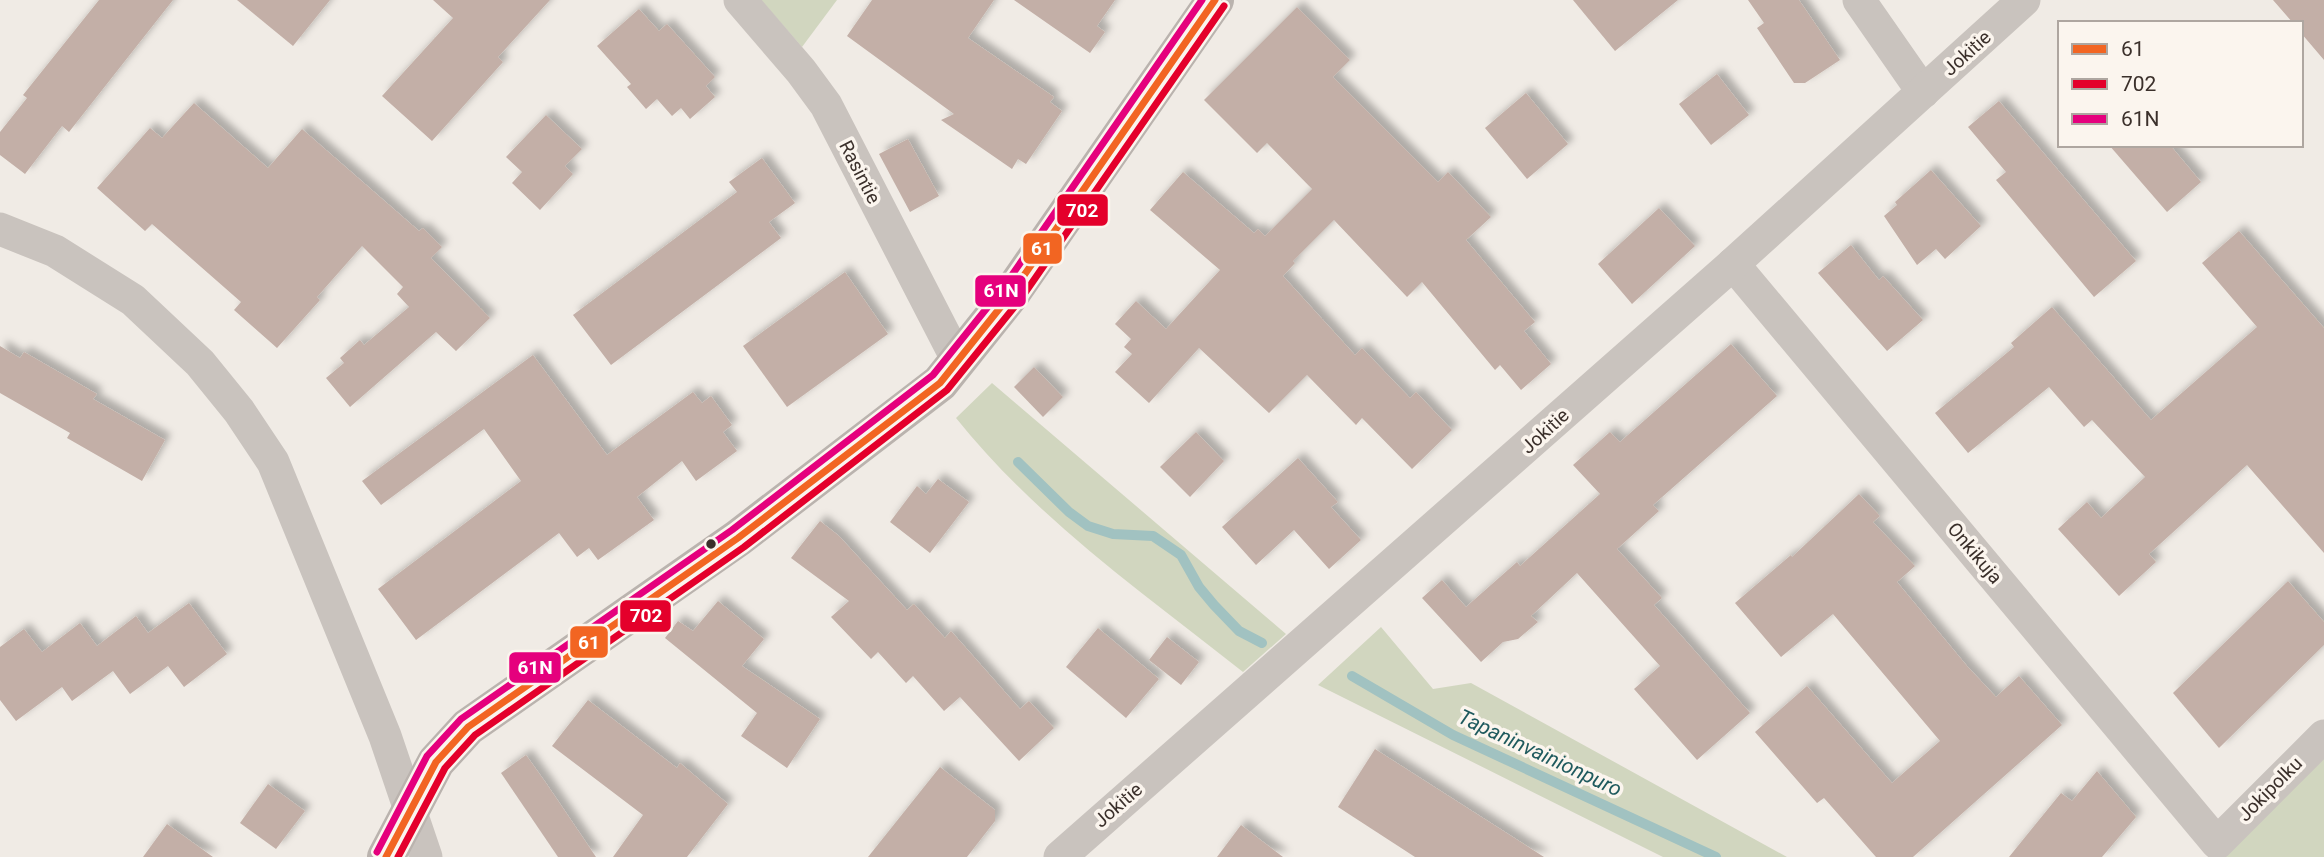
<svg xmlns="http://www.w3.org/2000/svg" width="2324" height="857" viewBox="0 0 2324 857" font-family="Roboto,sans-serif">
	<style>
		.green { fill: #d1d6bf }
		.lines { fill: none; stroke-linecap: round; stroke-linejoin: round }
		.stream { stroke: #a1c2c1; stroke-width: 10 }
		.building { fill: #c3afa7; filter: url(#shadow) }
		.street { stroke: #c9c3be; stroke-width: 33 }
		.secondary { stroke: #bab3ae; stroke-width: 38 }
		.bus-1-casing { stroke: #fbf5ee; stroke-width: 12 }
		.bus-2-casing { stroke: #fbf5ee; stroke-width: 12 }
		.bus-3-casing { stroke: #fbf5ee; stroke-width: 12 }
		.bus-1 { stroke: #f26522; stroke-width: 7 }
		.bus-2 { stroke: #e4002b; stroke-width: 7 }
		.bus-3 { stroke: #e5007d; stroke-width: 7 }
		.bus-dot { fill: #3b302b; stroke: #fbf5ee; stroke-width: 2.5 }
		.labels { text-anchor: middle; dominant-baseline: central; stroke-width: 7; stroke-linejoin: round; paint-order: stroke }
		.street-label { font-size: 19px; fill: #3b302b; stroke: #fbf5ee }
		.water-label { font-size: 21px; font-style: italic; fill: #1f5a5e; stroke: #fbf5ee }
		.line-badge { stroke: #fbf5ee; stroke-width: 2.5 }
		.badge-label { font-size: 19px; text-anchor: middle; font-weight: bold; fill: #fff }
	</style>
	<defs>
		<filter id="shadow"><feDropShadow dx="6" dy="-6" stdDeviation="3.5" flood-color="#0004"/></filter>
	</defs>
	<rect width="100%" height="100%" fill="#f0ebe5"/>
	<g class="green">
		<path d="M761 0H837L802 47Z"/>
		<path d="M992 383 1286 634 1243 672C1143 593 1036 518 956 418Z"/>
		<path d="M1381 627 1433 689 1471 683 1787 857H1663L1318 685Z"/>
		<path d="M2324 755V857H2223Z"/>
	</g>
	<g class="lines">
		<g class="stream">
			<path d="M1018 462 1069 512 1088 526 1113 534 1153 536 1181 555 1199 587 1214 605 1239 631 1262 643"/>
			<path d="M1352 676 1453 735 1716 857"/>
		</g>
	</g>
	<g class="building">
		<path d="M99 0H173L69 132 62 126 25 174 0 155V132L27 98 23 95Z"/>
		<path d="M237 0H330L293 46Z"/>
		<path d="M433 0H550L498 57 503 62 432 141 382 96 453 18Z"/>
		<path d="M872 0H994L968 38 1054 97 1050 102 1062 111 1026 164 1018 159 1012 169 941 120 954 114 847 36Z"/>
		<path d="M1014 0H1115L1097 26 1105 32 1090 53Z"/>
		<path d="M1573 0H1678L1615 51Z"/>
		<path d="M1748 0H1799L1840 60 1805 83H1794L1757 28 1764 23Z"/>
		<path d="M2273 0H2324V60L2301 33V23H2293Z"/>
		<path d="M1297 7 1350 60 1333 77 1438 182 1448 172 1491 217 1466 240 1535 322 1524 331 1551 364 1521 390 1500 365 1495 370 1422 282 1407 297 1334 220 1293 261 1295 263 1283 276 1355 355 1362 348 1410 398 1416 392 1452 430 1412 469 1362 418 1356 425 1307 375 1269 413 1199 348 1149 403 1115 372 1132 354 1124 347 1131 339 1115 324 1136 301 1166 329 1220 270 1150 210 1183 172 1254 233 1258 229 1265 236 1312 189 1267 143 1257 153 1204 100Z"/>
		<path d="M639 9 659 31 667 24 715 77 706 86 715 97 690 119 681 108 672 116 657 99 646 109 627 87 631 84 597 46Z"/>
		<path d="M1717 74 1749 115 1711 145 1679 104Z"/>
		<path d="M1526 93 1568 144 1527 179 1485 128Z"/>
		<path d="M1999 101 2136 261 2094 297 1996 180 2006 172 1968 127Z"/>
		<path d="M194 103 268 168 302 129 419 231 423 228 442 247 431 258 490 318 456 351 436 332 350 407 326 378 344 363 340 358 360 340 364 345 409 307 397 294 403 287 362 246 317 297 320 300 277 348 234 310 241 302 152 224 145 231 97 188 150 128 162 138Z"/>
		<path d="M546 115 582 149 565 166 573 174 540 210 512 183 522 172 506 157Z"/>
		<path d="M908 139 939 196 910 212 879 154Z"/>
		<path d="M2109 145H2170L2201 182 2167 212Z"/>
		<path d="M762 158 795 203 769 222 781 238 611 365 573 315 737 192 729 182Z"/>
		<path d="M1931 170 1981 226 1945 259 1936 249 1917 265 1884 216 1897 205 1895 202Z"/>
		<path d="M1659 208 1695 246 1632 304 1598 264Z"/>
		<path d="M2239 231 2324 328V553L2247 465 2149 554 2156 562 2119 596 2058 529 2087 502 2101 518 2145 477 2092 420 2084 427 2049 387 1968 453 1935 413 2014 347 2011 343 2052 307 2151 420 2257 327 2202 263Z"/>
		<path d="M1851 245 1879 280 1883 276 1923 320 1887 351 1818 273Z"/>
		<path d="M845 272 888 334 787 407 743 346Z"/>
		<path d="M1731 344 1777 396 1653 505 1659 511 1617 549 1662 598 1654 605 1750 713 1697 760 1634 689 1660 666 1577 573 1531 616 1538 622 1518 639 1503 642 1481 662 1422 598 1442 580 1466 607 1517 562 1520 566 1600 494 1573 465 1610 432 1620 442Z"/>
		<path d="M0 346 20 358 24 352 97 394 93 399 165 440 142 481 67 438 70 433 0 393Z"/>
		<path d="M533 355 607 455 693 392 702 403 711 396 732 425 723 432 737 451 696 481 682 461 637 497 654 520 598 560 589 548 577 557 559 533 416 640 378 589 521 481 484 429 381 505 362 481Z"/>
		<path d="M1034 367 1063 397 1043 417 1014 387Z"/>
		<path d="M1196 432 1224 461 1190 497 1160 467Z"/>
		<path d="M1298 458 1338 502 1331 507 1361 540 1329 569 1294 530 1256 565 1222 527Z"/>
		<path d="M938 479 969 502 930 553 890 522 917 486 926 494Z"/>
		<path d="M1859 494 1880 516 1873 522 1915 566 1897 582 1967 666 1996 697 2019 676 2062 725 1913 857H1876L1824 798 1817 803 1755 732 1807 686 1892 783 1940 741 1833 614 1781 657 1735 603 1791 555 1792 557Z"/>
		<path d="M820 521 839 536 907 610 914 604 945 638 951 631 1020 709 1029 701 1054 728 1019 761 960 697 944 711 913 676 906 683 878 652 871 659 831 617 849 601 791 558Z"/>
		<path d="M2288 581 2324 622V645L2219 748 2173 693Z"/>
		<path d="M718 601 764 639 742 666 820 719 787 768 741 736 757 713 665 638 678 621 693 631Z"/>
		<path d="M189 603 227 654 184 687 168 666 130 694 113 671 72 701 62 687 16 721 0 700V647L24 629 42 652 80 623 97 646 136 616 148 633Z"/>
		<path d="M1098 628 1159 679 1126 718 1066 667Z"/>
		<path d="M1167 637 1199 662 1181 685 1149 660Z"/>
		<path d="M588 700 677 768 680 763 728 804 687 857H613L643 815 552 746Z"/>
		<path d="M1375 749 1544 857H1415L1338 807Z"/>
		<path d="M526 755 546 783 596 857H558L501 773Z"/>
		<path d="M940 767 995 810V821L967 857H868Z"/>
		<path d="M2097 771 2136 817 2102 857H2009L2061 793 2072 801Z"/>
		<path d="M268 784 305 811 276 849 240 823Z"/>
		<path d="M167 824 213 857H143Z"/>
		<path d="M1241 825 1283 857H1217Z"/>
	</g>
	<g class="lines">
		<g class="street">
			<path d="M740 0 801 71 826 105 957 359"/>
			<path d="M1859 0 1923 92"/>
			<path d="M0 229 55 251 133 300 200 363 239 411 273 462 385 736 426 857"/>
			<path d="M1733 264 2217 843 2324 736"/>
			<path d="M1060 857 1733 264 2024 0"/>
		</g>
		<path class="secondary" d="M386 857 436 762 468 727 738 538 940 383 1011 294 1215 0"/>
		<g class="bus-1-casing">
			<path id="bus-1" d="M386 857 436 762 468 727 738 538 940 383 1011 294 1215 0"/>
		</g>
		<g class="bus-2-casing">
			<path id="bus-2" d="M398 857 445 768 475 735 744 547 947 390 1020 300 1224 6"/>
		</g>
		<g class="bus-3-casing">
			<path id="bus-3" d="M377 852 427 756 461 719 732 530 933 375 1003 288 1202 0"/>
		</g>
		<use href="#bus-1" class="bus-1"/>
		<use href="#bus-2" class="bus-2"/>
		<use href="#bus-3" class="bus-3"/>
	</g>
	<circle class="bus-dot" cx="711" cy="544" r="6"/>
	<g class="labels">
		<g class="street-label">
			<text transform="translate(1967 53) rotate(-42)">Jokitie</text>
			<text transform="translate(860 172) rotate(63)">Rasintie</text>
			<text transform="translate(1545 431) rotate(-42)">Jokitie</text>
			<text transform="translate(1975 553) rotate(50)">Onkikuja</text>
			<text transform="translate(2270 789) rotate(-45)">Jokipolku</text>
			<text transform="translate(1118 805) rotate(-41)">Jokitie</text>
		</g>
		<g class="water-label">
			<text transform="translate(1540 753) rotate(25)">Tapaninvainionpuro</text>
		</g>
	</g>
	<g class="line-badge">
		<rect x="1056" y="193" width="53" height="34" rx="7" fill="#e4002b"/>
		<rect x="1022" y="232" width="41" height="33" rx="7" fill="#f26522"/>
		<rect x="974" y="274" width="53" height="34" rx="7" fill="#e5007d"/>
		<rect x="619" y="599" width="53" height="34" rx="7" fill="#e4002b"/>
		<rect x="569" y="625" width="40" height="34" rx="7" fill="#f26522"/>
		<rect x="508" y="651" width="54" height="33" rx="7" fill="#e5007d"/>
	</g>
	<g class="badge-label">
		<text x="1082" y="217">702</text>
		<text x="1042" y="255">61</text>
		<text x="1001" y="297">61N</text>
		<text x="646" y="622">702</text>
		<text x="589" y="649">61</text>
		<text x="535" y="674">61N</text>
	</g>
	<rect x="2058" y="21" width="245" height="126" fill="#fbf5ee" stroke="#aea6a0" stroke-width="2"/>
	<rect x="2072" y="44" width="35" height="10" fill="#f26522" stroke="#aea6a0" stroke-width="2"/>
	<text x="2121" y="56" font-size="21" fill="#3b302b">61</text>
	<rect x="2072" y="79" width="35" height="10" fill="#e4002b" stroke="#aea6a0" stroke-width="2"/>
	<text x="2121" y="91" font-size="21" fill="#3b302b">702</text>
	<rect x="2072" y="114" width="35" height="10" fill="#e5007d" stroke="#aea6a0" stroke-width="2"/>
	<text x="2121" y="126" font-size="21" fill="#3b302b">61N</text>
</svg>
